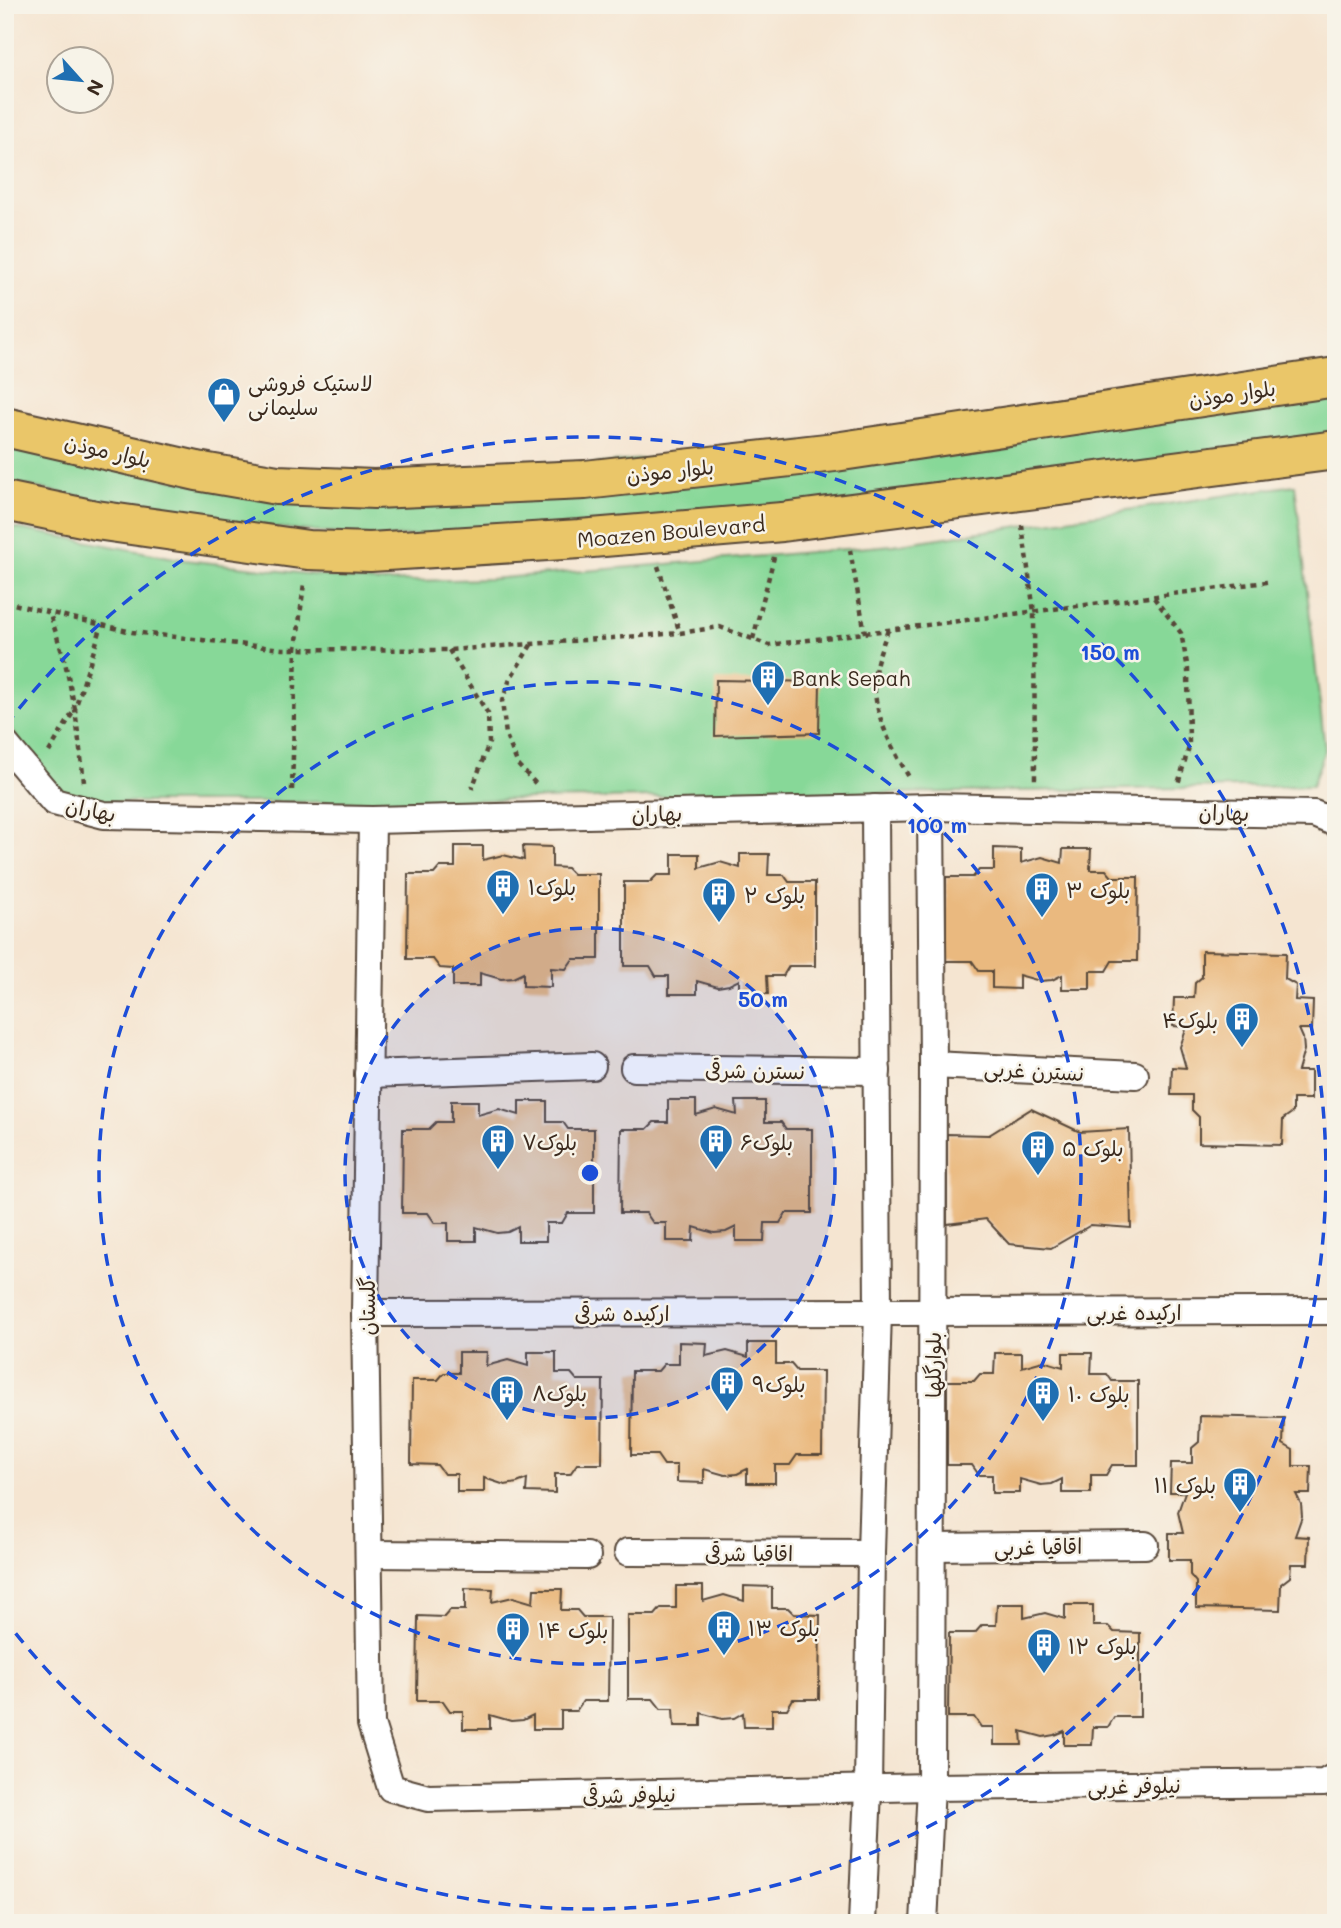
<svg xmlns="http://www.w3.org/2000/svg" width="1341" height="1928" viewBox="0 0 1341 1928" font-family="Mali,'Playpen Sans Arabic',sans-serif">
	<style>
		.green { fill: #87d898; stroke: #61815b; stroke-width: 2 }
		.building { fill: #eab97f }
		.lines { fill: none; stroke-linecap: round; stroke-linejoin: round }
		.minor-casing { stroke: #574639; stroke-width: 30 }
		.primary-casing { stroke: #574639; stroke-width: 42 }
		.path { stroke: #574639; stroke-width: 4.5; stroke-dasharray: 5 5; stroke-linecap: butt }
		.minor { stroke: #fff; stroke-width: 26 }
		.primary { stroke: #eac669; stroke-width: 38 }
		.ring { fill: none; stroke: #1d4ed8; stroke-width: 3.5; stroke-dasharray: 12 9 }
		.labels { text-anchor: middle; dominant-baseline: central; stroke-width: 5; stroke-linejoin: round; paint-order: stroke }
		.poi-label { font-size: 21px; fill: #3b2a1e; stroke: #f7f3e8; text-anchor: start }
		.street-label { font-size: 21px; fill: #3b2a1e; stroke: #f7f3e8 }
		.centre { fill: #1d4ed8; stroke: #f7f3e8; stroke-width: 3.5 }
		.ring-label { font-size: 21px; text-anchor: middle; font-weight: bold; fill: #1d4ed8; stroke: #f7f3e8; stroke-width: 5; stroke-linejoin: round; paint-order: stroke }
	</style>
	<rect width="100%" height="100%" fill="#f7f3e8"/>
	<filter id="ink" filterUnits="userSpaceOnUse"><feTurbulence type="fractalNoise" baseFrequency=".0143" numOctaves="2"/><feDisplacementMap in="SourceGraphic" scale="14" xChannelSelector="R" yChannelSelector="G"/><feConvolveMatrix kernelMatrix="1 2 1 2 8 2 1 2 1" color-interpolation-filters="sRGB"/></filter>
	<filter id="wash" filterUnits="userSpaceOnUse"><feTurbulence type="fractalNoise" baseFrequency=".00686" numOctaves="4" result="noise"/><feDisplacementMap in="SourceGraphic" scale="28" xChannelSelector="R" yChannelSelector="G"/><feGaussianBlur stdDeviation="1.57" result="paint"/><feColorMatrix in="noise" values="0 0 0 0 0 0 0 0 0 0 0 0 0 0 0 0 0 1.4 0 .05"/><feComposite in="paint" operator="in"/></filter>
	<g filter="url(#wash)">
		<rect width="100%" height="100%" fill="#f5e5d1"/>
		<g class="green">
			<path d="M1336 386V439L768 513 376 538 232 523 104 502 5 481V448L272 498Z"/>
			<path d="M1295 485 1325 750 1312 786 362 802H101L60 792 5 722V526L185 560 377 582 490 579 893 545Z"/>
		</g>
		<g id="blocks">
			<g class="building">
				<path d="M716 680 820 682 819 733 715 736Z"/>
				<path d="M455 846H483V860L503 855 524 860 523 846 552 847V867L567 868 573 874H599V959H573L566 969 551 968V987L523 986V973L513 978 501 979 480 973V986H453V969L440 968 433 959H407L408 874H434L440 867H455Z"/>
				<path d="M994 848 1021 849V863L1042 857 1062 863 1063 849H1091L1090 870H1106L1112 877H1138L1137 961H1112L1106 971H1090V989H1062V975L1052 980 1040 981 1019 975V989L992 988V971H979L972 961H946V877H973L979 870H994Z"/>
				<path d="M672 854H699V868L720 862 740 868V854H769L768 875H784L789 882H815V966H789L783 976H767L768 994H739V980L729 985 718 987 697 981V994H669V976H656L650 966H624V882H650L657 875H672Z"/>
				<path d="M1202 951 1286 953 1285 979 1296 985 1295 1000 1313 1001 1312 1029H1299L1303 1038 1304 1050 1298 1071H1311V1099H1293V1112L1283 1119 1282 1145 1199 1143V1117L1192 1110V1095H1171L1172 1067 1186 1068 1180 1047 1187 1027 1173 1026 1174 998H1194L1195 983 1202 977Z"/>
				<path d="M668 1100H696V1115L716 1109 737 1115 736 1101H765V1122H781L786 1129H812V1213H786L780 1223H765L764 1241H736V1227L726 1232 714 1233 694 1227 693 1241H666V1223H653L646 1213H620L621 1129H647L654 1122H668Z"/>
				<path d="M451 1101H478V1115L499 1109 519 1115V1101H547V1122H563L568 1129H594V1213H568L562 1223H546V1241H518V1227L508 1232 497 1233 476 1227V1241H448V1223H435L428 1213H402L403 1129H429L436 1122H451Z"/>
				<path d="M1031 1109 1080 1132 1129 1129 1131 1228 1091 1225 1051 1248 1009 1244 986 1219 947 1224V1134L989 1135Z"/>
				<path d="M679 1342 707 1343 706 1356 727 1351 748 1357V1343H776V1364H791L797 1371H823L822 1455H797L790 1465H775V1483H747V1469L737 1474 725 1475 704 1469V1483L677 1482V1465H664L657 1455H631L632 1371H658L664 1364H679Z"/>
				<path d="M459 1352H487L486 1366 508 1360 528 1366V1352H556V1373H571L577 1380H603L602 1464H577L570 1474H555V1493L526 1492 527 1479 517 1483 505 1485 484 1478V1492H457V1474H444L437 1465 411 1464 412 1380H438L444 1373H459Z"/>
				<path d="M995 1353H1022V1367L1043 1361 1063 1367V1353H1092L1091 1374H1107L1112 1381H1138V1465H1112L1106 1475H1091V1493H1062V1479L1052 1484 1041 1485 1020 1479V1493H992V1475H979L972 1465H947V1381H974L980 1374H994Z"/>
				<path d="M1200 1416 1284 1418 1283 1444 1293 1450V1466H1311L1310 1494H1296L1301 1504 1302 1516 1295 1536 1309 1537 1308 1564H1291L1290 1577 1281 1584 1280 1610 1196 1608V1582L1190 1575V1560H1169V1533H1183L1178 1512 1185 1492H1170L1171 1463H1192V1448L1199 1442Z"/>
				<path d="M676 1586H703V1601L724 1595 744 1601V1586L772 1587V1608H788L794 1614 820 1615 819 1699H793L787 1709H772V1727H744L743 1713 734 1718 722 1719 701 1713V1726H674L673 1709H661L653 1699H628V1615H655L661 1608H676Z"/>
				<path d="M465 1588 493 1589 492 1602 513 1597 533 1603 534 1589H562L561 1610H577L583 1617H609L608 1701H583L576 1711H561V1729H533V1715L523 1720 511 1721 490 1715V1729H463V1711H450L443 1701H417L418 1616 444 1617 450 1610H465Z"/>
				<path d="M997 1604H1024V1618L1045 1613 1065 1619V1605H1093V1626H1108L1114 1632 1140 1633V1717H1114L1108 1727H1093L1092 1745H1064V1731L1054 1735 1043 1737 1021 1731 1022 1745H994V1727H981L974 1717H948L949 1633H975L982 1625H996Z"/>
			</g>
		</g>
	</g>
	<g filter="url(#ink)">
		<use href="#blocks" fill-opacity="0" stroke="#574639" stroke-width="2"/>
		<g class="lines">
			<g class="minor-casing">
				<g id="minor">
					<path d="M5 744 54 802 104 815 372 820 931 807 1314 814 1336 823"/>
					<path d="M372 820 365 1313 371 1724 391 1788 428 1798 931 1787 1324 1783 1336 1776"/>
					<path d="M933 1065 1135 1075"/>
					<path d="M634 1068 877 1071"/>
					<path d="M368 1074 592 1066"/>
					<path d="M365 1313 1336 1311"/>
					<path d="M932 1547 1145 1545"/>
					<path d="M628 1552 871 1553"/>
					<path d="M369 1554 587 1556"/>
					<path d="M862 1923 868 1790 871 1553 878 1311 875 808"/>
					<path d="M924 1923 931 1787 933 1065 931 807"/>
				</g>
			</g>
			<g class="primary-casing">
				<g id="primary">
					<path d="M5 427 197 471 277 485 374 489 585 480 835 452 1336 377"/>
					<path d="M5 501 96 520 308 550 370 552 580 539 782 522 1336 450"/>
				</g>
			</g>
			<g class="path">
				<path d="M1022 525 1034 612 1035 782"/>
				<path d="M850 550 865 633"/>
				<path d="M658 566 680 633"/>
				<path d="M1154 598 1181 633 1188 669 1189 747 1178 784"/>
				<path d="M5 602 132 632 282 649 449 650 680 633 720 627 769 645 1267 582"/>
				<path d="M888 630C884 641 880 651 877 662 867 703 889 743 909 777"/>
				<path d="M753 639 774 557"/>
				<path d="M531 645 510 679 502 701 506 735 518 765 538 786"/>
				<path d="M449 650 488 714 489 743 472 789"/>
				<path d="M49 752 75 709 65 662 50 614"/>
				<path d="M84 782 75 709 102 625"/>
				<path d="M292 790 296 649 304 583"/>
			</g>
			<use href="#minor" class="minor"/>
			<use href="#primary" class="primary"/>
		</g>
	</g>
	<circle cx="590" cy="1173" r="245" fill="#1d4ed8" fill-opacity=".12"/>
	<g class="ring">
		<circle cx="590" cy="1173" r="245"/>
		<circle cx="590" cy="1173" r="491"/>
		<path d="M6 725A736 736 0 1 1 6 1621"/>
	</g>
	<defs>
		<g id="shop-pin" transform="scale(1.75)"><path d="M0 17L-7.5 6A9.5 9.5 0 1 1 7.5 6Z" fill="#1f6fb2" stroke="#f7f3e8"/><path d="M-5-2.5h2.3a2.7 3.5 0 0 1 5.4 0H5L5.5 6h-11ZM-1.5-2.5h3a1.5 2.3 0 0 0-3 0Z" fill="#fff"/></g>
		<g id="building-pin" transform="scale(1.75)"><path d="M0 17L-7.5 6A9.5 9.5 0 1 1 7.5 6Z" fill="#1f6fb2" stroke="#f7f3e8"/><path d="M-4-6H4V6H1V3H-1V6H-4ZM-2.5-4.3h1.7v1.8h-1.7ZM.8-4.3h1.7v1.8H.8ZM-2.5-1h1.7V.8h-1.7ZM.8-1h1.7V.8H.8Z" fill="#fff"/></g>
	</defs>
	<g fill-rule="evenodd">
		<use href="#shop-pin" x="224" y="394"/>
		<use href="#building-pin" x="768" y="677"/>
		<use href="#building-pin" x="503" y="886"/>
		<use href="#building-pin" x="1042" y="889"/>
		<use href="#building-pin" x="719" y="894"/>
		<use href="#building-pin" x="1242" y="1019"/>
		<use href="#building-pin" x="498" y="1141"/>
		<use href="#building-pin" x="716" y="1141"/>
		<use href="#building-pin" x="1038" y="1147"/>
		<use href="#building-pin" x="727" y="1383"/>
		<use href="#building-pin" x="507" y="1392"/>
		<use href="#building-pin" x="1043" y="1393"/>
		<use href="#building-pin" x="1240" y="1484"/>
		<use href="#building-pin" x="724" y="1627"/>
		<use href="#building-pin" x="513" y="1629"/>
		<use href="#building-pin" x="1044" y="1645"/>
	</g>
	<g class="labels">
		<g class="poi-label">
			<text x="248" y="382">لاستیک فروشی<tspan x="248" dy="24">سلیمانی</tspan></text>
			<text x="792" y="677">Bank Sepah</text>
			<text x="528" y="886">بلوک۱</text>
			<text x="1066" y="889">بلوک ۳</text>
			<text x="744" y="894">بلوک ۲</text>
			<text x="1218" y="1019" text-anchor="end">بلوک۴</text>
			<text x="522" y="1141">بلوک۷</text>
			<text x="740" y="1141">بلوک۶</text>
			<text x="1062" y="1147">بلوک ۵</text>
			<text x="752" y="1383">بلوک۹</text>
			<text x="532" y="1392">بلوک۸</text>
			<text x="1068" y="1393">بلوک ۱۰</text>
			<text x="1216" y="1484" text-anchor="end">بلوک ۱۱</text>
			<text x="748" y="1627">بلوک ۱۳</text>
			<text x="538" y="1629">بلوک ۱۴</text>
			<text x="1068" y="1645">بلوک ۱۲</text>
		</g>
		<g class="street-label">
			<text transform="translate(1232 393) rotate(-8)">بلوار موذن</text>
			<text transform="translate(108 450) rotate(13)">بلوار موذن</text>
			<text transform="translate(670 470) rotate(-6)">بلوار موذن</text>
			<text transform="translate(671 531) rotate(-5)">Moazen Boulevard</text>
			<text transform="translate(91 809) rotate(11)">بهاران</text>
			<text transform="translate(1224 812) rotate(1)">بهاران</text>
			<text transform="translate(657 813) rotate(-1)">بهاران</text>
			<text transform="translate(755 1070) rotate(1)">نسترن شرقی</text>
			<text transform="translate(1034 1070) rotate(3)">نسترن غربی</text>
			<text transform="translate(366 1306) rotate(-90)">گلستان</text>
			<text x="1134" y="1311">ارکیده غربی</text>
			<text x="622" y="1312">ارکیده شرقی</text>
			<text transform="translate(932 1365) rotate(-90)">بلوارگلها</text>
			<text transform="translate(1038 1546) rotate(-1)">اقاقیا غربی</text>
			<text x="749" y="1552">اقاقیا شرقی</text>
			<text transform="translate(1134 1785) rotate(-1)">نیلوفر غربی</text>
			<text transform="translate(629 1794) rotate(-1)">نیلوفر شرقی</text>
		</g>
	</g>
	<circle cx="590" cy="1173" r="10" class="centre"/>
	<g class="ring-label">
		<text x="1110" y="660">150 m</text>
		<text x="937" y="833">100 m</text>
		<text x="763" y="1007">50 m</text>
	</g>
	<rect width="1341" height="1928" fill="none" stroke="#f7f3e8" stroke-width="28"/>
	<g transform="translate(80 80) rotate(117)"><circle r="33" fill="#f7f3e8" stroke="#aca397" stroke-width="2"/>
	<path d="M0-5L12 26L0 18L-12 26Z" fill="#1f6fb2"/>
	<text y="-10" font-size="19" font-weight="bold" text-anchor="middle" fill="#3b2a1e">N</text>
	</g>
</svg>
